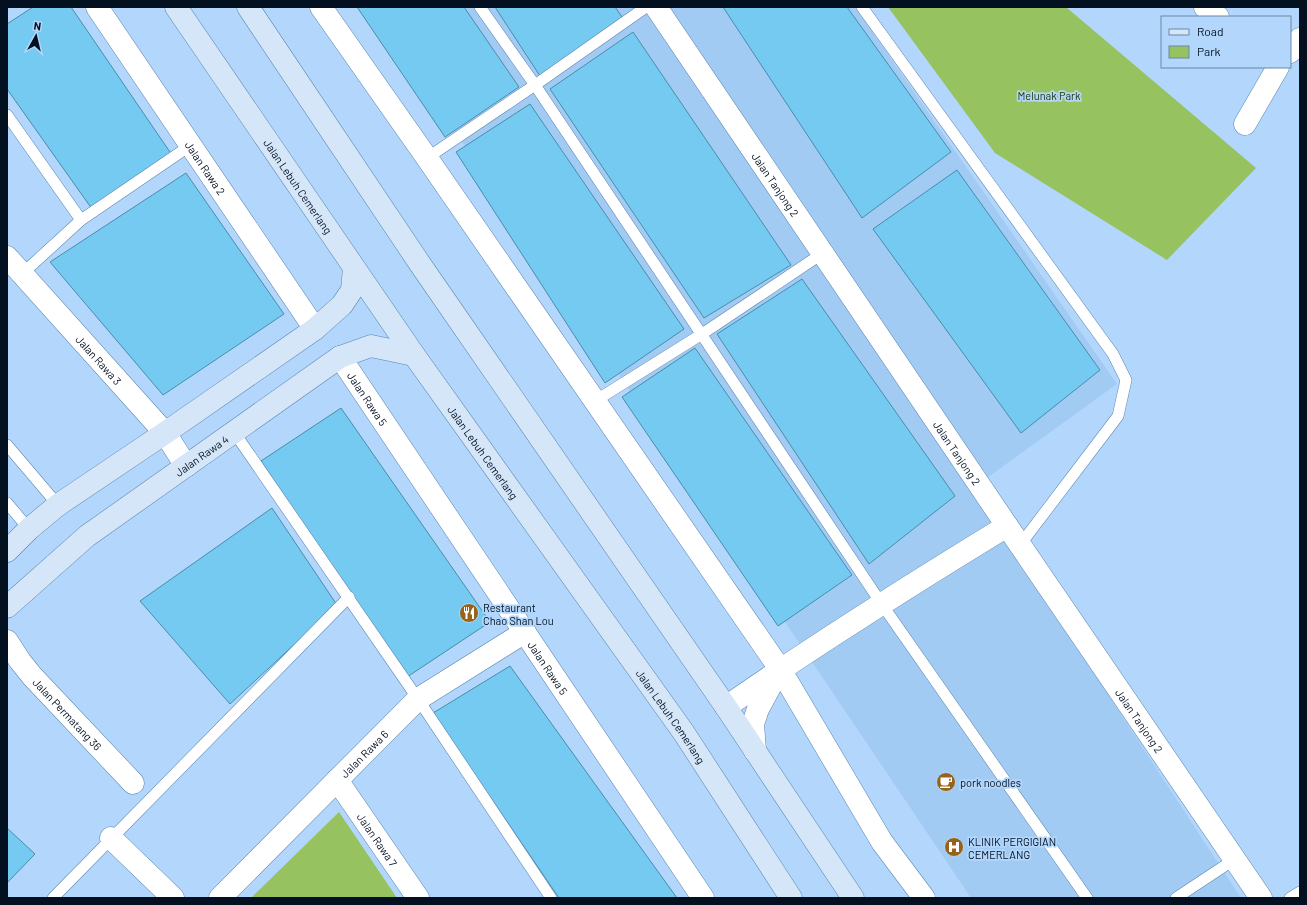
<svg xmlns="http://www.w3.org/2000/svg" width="1307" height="905" viewBox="0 0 1307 905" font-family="Barlow,sans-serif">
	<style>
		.built { fill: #a2cbf4 }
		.green { fill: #96c260 }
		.building { fill: #75caf1; stroke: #498caa }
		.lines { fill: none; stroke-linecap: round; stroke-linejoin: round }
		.lane-casing { stroke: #5a85b0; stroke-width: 12 }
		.street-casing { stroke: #5a85b0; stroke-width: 23 }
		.secondary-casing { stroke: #5a85b0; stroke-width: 23 }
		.lane { stroke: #fff; stroke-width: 11 }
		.street { stroke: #fff; stroke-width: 22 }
		.secondary { stroke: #d4e6f8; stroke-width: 22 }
		.labels { text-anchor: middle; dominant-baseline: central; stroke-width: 3.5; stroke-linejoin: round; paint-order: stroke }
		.park-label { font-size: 11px; fill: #203400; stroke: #b3d7fc }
		.street-label { font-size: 11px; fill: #021020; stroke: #b3d7fc }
		.poi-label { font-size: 11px; fill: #021020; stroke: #b3d7fc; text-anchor: start }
	</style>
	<rect width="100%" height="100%" fill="#b3d7fc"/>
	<path class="built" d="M371 7H855L1117 384 973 488 1241 898H971Z"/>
	<g class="green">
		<path d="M888 7H1066L1256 168 1167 260 995 153Z"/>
		<path d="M339 812 397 898H251Z"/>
	</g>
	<g class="building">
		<path d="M33 7H71L172 155 92 209 7 89V24Z"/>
		<path d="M357 7H464L519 87 445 137Z"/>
		<path d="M495 7H615L625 21 540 76Z"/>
		<path d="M723 7H847L951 152 862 218Z"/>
		<path d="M633 32 791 265 704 318 550 89Z"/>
		<path d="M530 104 684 329 605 383 456 152Z"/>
		<path d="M957 170 1100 370 1021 433 873 229Z"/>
		<path d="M186 173 284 314 163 395 50 262Z"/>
		<path d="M802 279 955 496 869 564 717 334Z"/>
		<path d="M695 348 852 575 778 626 622 397Z"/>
		<path d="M341 408 490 622 407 677 261 461Z"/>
		<path d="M272 508 337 605 230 704 140 601Z"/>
		<path d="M510 666 677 898H559L433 713Z"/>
		<path d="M7 828 35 854 7 883Z"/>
	</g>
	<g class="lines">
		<g class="lane-casing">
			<g id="lane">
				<path d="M480 7 535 85 881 603 1087 898"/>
				<path d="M862 7 1113 354 1126 380 1118 416 1020 545"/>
				<path d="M7 115 81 220 191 145"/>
				<path d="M427 158 535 85 646 7"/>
				<path d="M22 274 81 220"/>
				<path d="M595 401 702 334 823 253"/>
				<path d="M234 432 418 699 551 898"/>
				<path d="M7 445 58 505"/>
				<path d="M7 503 29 529"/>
				<path d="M53 898 349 597"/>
				<path d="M1176 898 1235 859"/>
				<path d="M1290 898 1300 892"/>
			</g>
		</g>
		<g class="street-casing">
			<g id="street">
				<path id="s1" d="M97 7 315 329"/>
				<path d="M321 7 427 158 780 669 882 842 924 898"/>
				<path id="s2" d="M656 7 1020 545 1261 898"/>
				<path d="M1205 7 1218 17"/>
				<path d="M1290 52 1300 39"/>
				<path d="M1245 124 1278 67"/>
				<path id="s3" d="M7 257 165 433 186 466"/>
				<path id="s4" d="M340 357 703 898"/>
				<path id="s5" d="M7 641 20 661 32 676 133 783"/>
				<path d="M726 707C818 643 912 584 1007 526"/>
				<path d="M755 751 753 724 758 709 778 672"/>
				<path id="s6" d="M337 780 418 898"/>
				<path d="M111 838 173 898"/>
				<path id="s7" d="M220 898 418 699 525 632"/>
			</g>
		</g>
		<g class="secondary-casing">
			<g id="secondary">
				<path id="s8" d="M176 7 414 355 684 733 791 898"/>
				<path d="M248 7 420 264 726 707 853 898"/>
				<path d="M7 551 29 529 58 505 165 433 315 329 342 305 352 290 354 268"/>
				<path id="s9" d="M7 607 87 536 340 357 371 346 414 355"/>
			</g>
		</g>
		<use href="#lane" class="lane"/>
		<use href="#street" class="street"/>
		<use href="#secondary" class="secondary"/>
	</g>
	<defs>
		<g id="restaurant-disc" transform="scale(1)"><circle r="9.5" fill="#976219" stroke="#b3d7fc"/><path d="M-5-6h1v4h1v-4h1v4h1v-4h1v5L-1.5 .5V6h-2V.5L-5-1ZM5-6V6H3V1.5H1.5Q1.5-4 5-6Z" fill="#fff"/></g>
		<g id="cafe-disc" transform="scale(1)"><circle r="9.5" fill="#976219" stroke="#b3d7fc"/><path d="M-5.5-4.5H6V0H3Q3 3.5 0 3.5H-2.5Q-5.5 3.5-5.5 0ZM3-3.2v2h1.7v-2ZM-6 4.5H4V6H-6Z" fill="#fff"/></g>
		<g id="hospital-disc" transform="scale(1)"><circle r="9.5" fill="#976219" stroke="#b3d7fc"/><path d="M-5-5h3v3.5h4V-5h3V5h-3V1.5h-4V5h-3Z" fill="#fff"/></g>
	</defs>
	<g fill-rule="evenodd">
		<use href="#restaurant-disc" x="469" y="613"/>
		<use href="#cafe-disc" x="946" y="782"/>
		<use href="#hospital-disc" x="954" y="847"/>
	</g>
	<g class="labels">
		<g class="park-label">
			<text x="1049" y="95">Melunak Park</text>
		</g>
		<g class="street-label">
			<text stroke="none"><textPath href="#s1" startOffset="194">Jalan Rawa 2</textPath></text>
			<text stroke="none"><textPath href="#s2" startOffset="214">Jalan Tanjong 2</textPath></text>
			<text stroke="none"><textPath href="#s8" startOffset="217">Jalan Lebuh Cemerlang</textPath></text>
			<text stroke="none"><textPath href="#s3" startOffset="138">Jalan Rawa 3</textPath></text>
			<text stroke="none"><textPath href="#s4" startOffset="50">Jalan Rawa 5</textPath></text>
			<text stroke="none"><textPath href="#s8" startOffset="541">Jalan Lebuh Cemerlang</textPath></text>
			<text stroke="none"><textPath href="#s2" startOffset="538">Jalan Tanjong 2</textPath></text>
			<text stroke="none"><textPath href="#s9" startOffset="247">Jalan Rawa 4</textPath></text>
			<text stroke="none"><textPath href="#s4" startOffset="374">Jalan Rawa 5</textPath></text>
			<text stroke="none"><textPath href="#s5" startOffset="95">Jalan Permatang 36</textPath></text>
			<text stroke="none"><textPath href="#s8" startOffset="865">Jalan Lebuh Cemerlang</textPath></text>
			<text stroke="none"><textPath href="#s2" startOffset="862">Jalan Tanjong 2</textPath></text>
			<text stroke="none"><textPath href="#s7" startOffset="204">Jalan Rawa 6</textPath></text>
			<text stroke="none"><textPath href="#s6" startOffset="72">Jalan Rawa 7</textPath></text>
		</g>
		<g class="poi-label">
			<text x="483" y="607">Restaurant<tspan x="483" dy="13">Chao Shan Lou</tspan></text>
			<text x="960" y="782">pork noodles</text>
			<text x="968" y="841">KLINIK PERGIGIAN<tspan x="968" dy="13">CEMERLANG</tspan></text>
		</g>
	</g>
	<rect width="1307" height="905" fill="none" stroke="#021020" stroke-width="16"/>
	<rect x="1161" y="16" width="130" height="52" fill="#b3d7fc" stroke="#6c87a4"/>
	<rect x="1169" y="29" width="20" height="6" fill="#d4e6f8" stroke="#6c87a4"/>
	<text x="1197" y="36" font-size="12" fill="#021020">Road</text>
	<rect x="1169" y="46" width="20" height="12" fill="#96c260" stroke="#6c87a4"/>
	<text x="1197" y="56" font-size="12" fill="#021020">Park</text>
	<g transform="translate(36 36) rotate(8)" stroke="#b3d7fc" stroke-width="3" paint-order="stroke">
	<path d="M0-3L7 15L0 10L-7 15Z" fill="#021020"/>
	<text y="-6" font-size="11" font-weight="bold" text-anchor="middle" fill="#021020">N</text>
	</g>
</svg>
